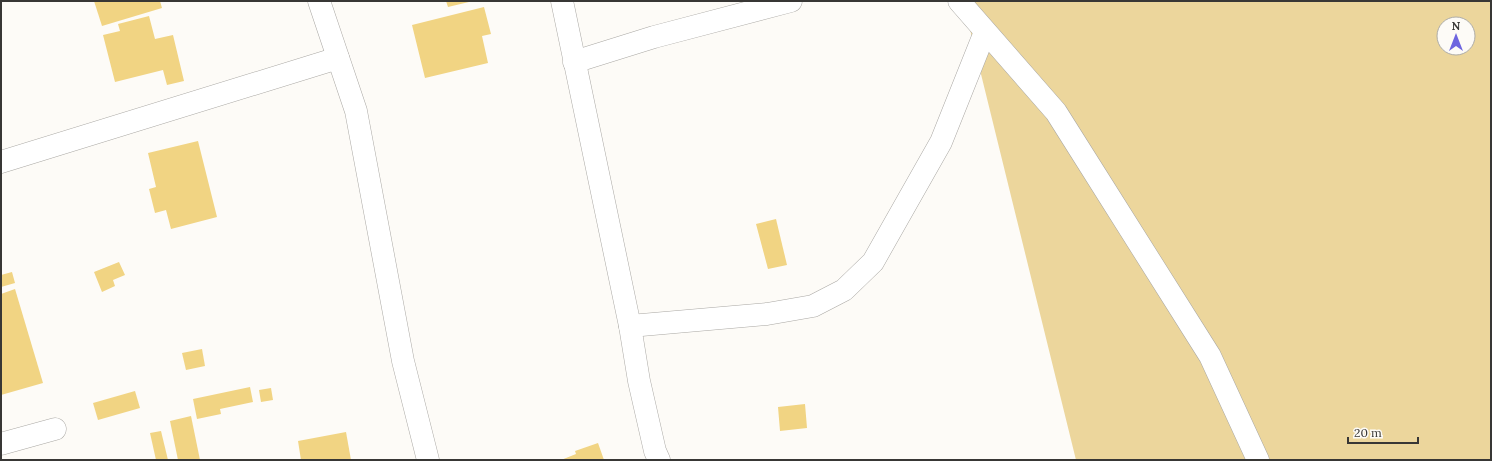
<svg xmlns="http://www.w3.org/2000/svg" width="1492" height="461" viewBox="0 0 1492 461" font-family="Lora,serif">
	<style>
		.green { fill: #ecd69c; fill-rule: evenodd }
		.building { fill: #f1d483 }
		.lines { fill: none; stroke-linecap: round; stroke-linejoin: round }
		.street-casing { stroke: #aaa8a4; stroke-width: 23 }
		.street { stroke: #fff; stroke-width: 22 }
	</style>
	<rect width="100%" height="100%" fill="#fdfbf7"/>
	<path class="green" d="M963 1H1491V460H1076ZM1444 24H1468V48H1444Z"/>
	<g class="building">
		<path d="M94 1H160L162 8 102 26Z"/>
		<path d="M446 1H469V2L448 7Z"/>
		<path d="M484 7 491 34 482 36 488 63 425 78 412 25Z"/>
		<path d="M149 16 155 39 173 35 184 81 167 85 163 70 115 82 103 35 120 31 118 24Z"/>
		<path d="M198 141 217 217 171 229 166 210 155 213 149 189 156 187 148 153Z"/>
		<path d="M776 219 787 265 768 269 756 224Z"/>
		<path d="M119 262 125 275 113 280 115 286 102 292 94 272Z"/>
		<path d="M12 272 15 283 1 287V275Z"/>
		<path d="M15 289 43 383 1 395V294Z"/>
		<path d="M202 349 205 366 186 370 182 353Z"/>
		<path d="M250 387 253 402 220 409 221 414 197 419 193 399Z"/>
		<path d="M271 388 273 400 261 402 259 390Z"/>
		<path d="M135 391 140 408 98 420 93 403Z"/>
		<path d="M805 404 807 428 780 431 778 407Z"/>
		<path d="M191 416 200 460H178L170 421Z"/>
		<path d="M161 431 168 460H156L150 433Z"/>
		<path d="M346 432 351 460H301L298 441Z"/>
		<path d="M598 443 604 460H561L576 454 575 451Z"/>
	</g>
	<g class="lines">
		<g class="street-casing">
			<g id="street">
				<path d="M319 1 356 111 403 361 428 460"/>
				<path d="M562 1 630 326 639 381 655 451 659 460"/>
				<path d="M959 1 1056 112 1210 356 1258 460"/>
				<path d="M574 62 654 37 791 1"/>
				<path d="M1 162 338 58"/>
				<path d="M630 326 767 314 813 306 844 290 873 262 941 142 985 32"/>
				<path d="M1 444 55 429"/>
			</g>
		</g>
		<use href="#street" class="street"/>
	</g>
	<rect width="1492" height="461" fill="none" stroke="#383735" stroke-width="4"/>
	<g transform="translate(1456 36)"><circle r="19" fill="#fdfbf7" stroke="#aeada9"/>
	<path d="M0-3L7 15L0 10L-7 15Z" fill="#6e65df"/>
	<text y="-6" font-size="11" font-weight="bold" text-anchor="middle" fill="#383735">N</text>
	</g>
	<path d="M1348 437v6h70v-6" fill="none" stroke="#383735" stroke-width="2"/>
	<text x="1354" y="437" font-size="12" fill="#383735" stroke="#fdfbf7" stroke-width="3" paint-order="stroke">20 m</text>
</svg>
